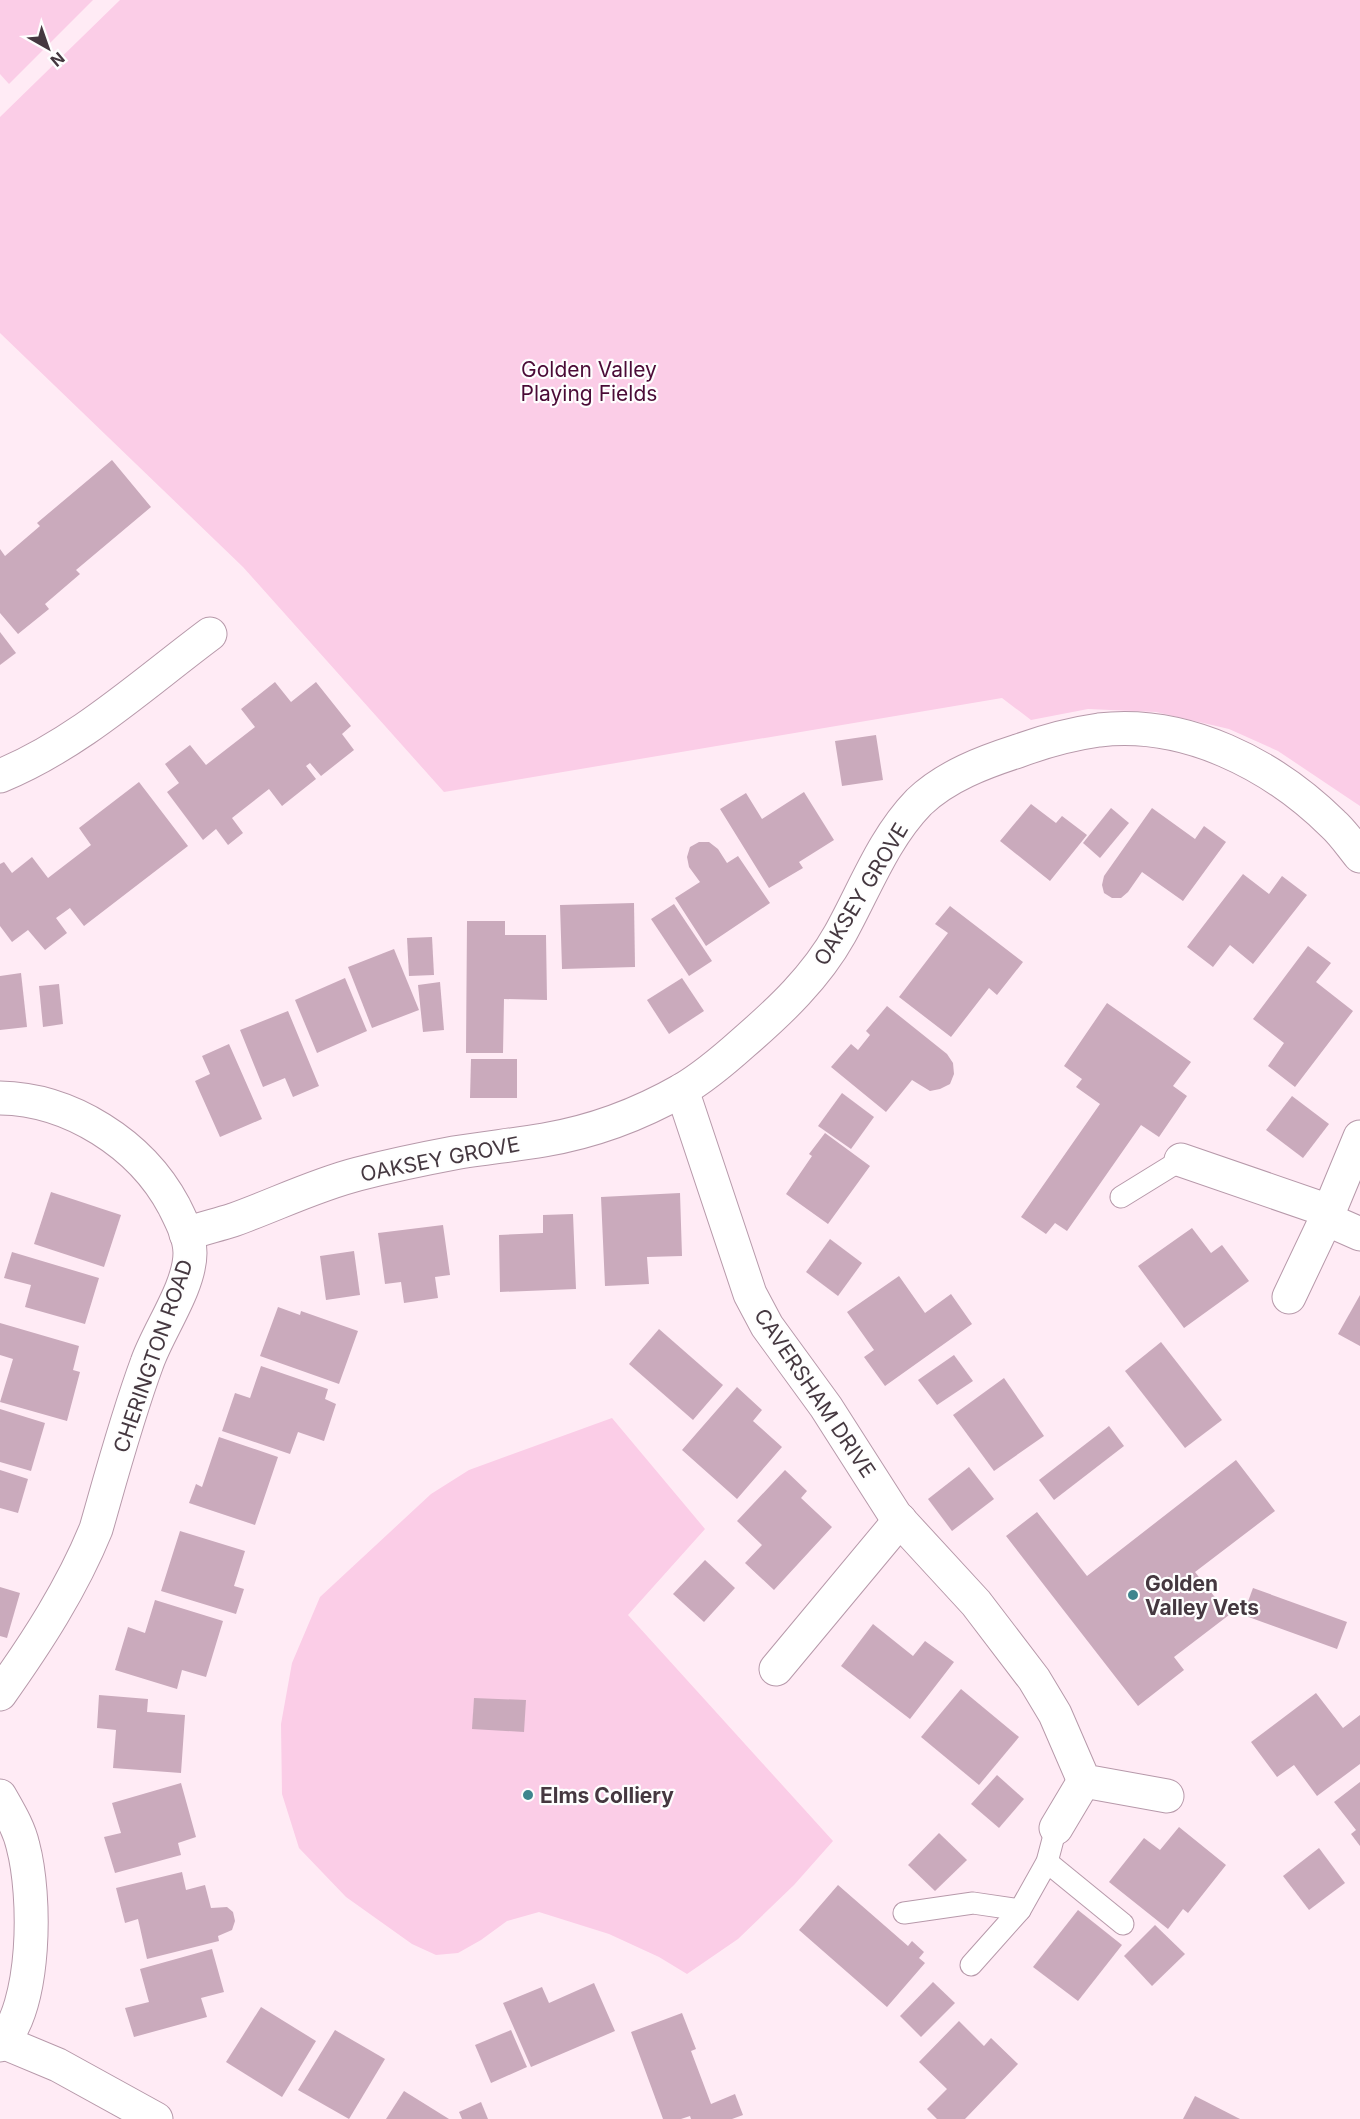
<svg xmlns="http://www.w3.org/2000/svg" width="1360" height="2119" viewBox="0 0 1360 2119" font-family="Inter,sans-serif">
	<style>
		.green { fill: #fbcde7 }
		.building { fill: #caaabc }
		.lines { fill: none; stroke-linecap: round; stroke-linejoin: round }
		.service-casing { stroke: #b799aa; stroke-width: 23 }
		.minor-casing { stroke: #b799aa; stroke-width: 35 }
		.service { stroke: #fff; stroke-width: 21 }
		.minor { stroke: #fff; stroke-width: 33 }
		.poi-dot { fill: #3e858e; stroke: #fefefe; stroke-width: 2 }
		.labels { text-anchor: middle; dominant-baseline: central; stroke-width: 4.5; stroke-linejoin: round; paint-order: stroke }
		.park-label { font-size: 21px; fill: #4b0b37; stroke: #fefefe }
		.street-label { font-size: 21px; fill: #453840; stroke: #fefefe }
		.poi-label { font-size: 21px; font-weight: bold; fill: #453840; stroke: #fefefe; text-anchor: start }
	</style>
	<rect width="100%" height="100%" fill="#ffebf5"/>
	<g class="green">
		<path d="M0 0H93L9 84 0 74Z"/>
		<path d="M120 0H1360V806L1278 751 1229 729 1156 712 1088 709 1031 720 1002 698 444 792 243 567 0 333V117Z"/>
		<path d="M612 1418 705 1529 628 1615 833 1841 794 1885 738 1939 687 1974 659 1957 609 1934 539 1912 507 1921 481 1940 458 1953 436 1955 412 1944 346 1897 299 1848 282 1794 281 1724 292 1663 320 1597 431 1494 469 1470Z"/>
	</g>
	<g class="building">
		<path d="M112 460 151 507 76 570 80 574 45 604 49 609 18 634 0 613V549L5 556 40 526 37 523Z"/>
		<path d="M0 632 16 653 0 665Z"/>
		<path d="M275 682 291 702 316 682 351 726 342 734 354 750 321 776 310 763 306 766 316 779 282 806 269 789 232 818 243 833 228 845 216 829 203 840 167 792 179 783 165 764 190 745 206 765 255 727 241 709Z"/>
		<path d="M876 735 883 780 842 786 835 741Z"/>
		<path d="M139 782 188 846 84 926 70 908 56 918 67 933 45 950 28 930 12 942 0 926V864L4 862 12 873 32 857 48 878 91 845 79 828Z"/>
		<path d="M804 792 834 840 799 862 803 868 769 888 720 809 746 793 762 819Z"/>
		<path d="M1031 804 1056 823 1062 816 1087 835 1050 881 1000 841Z"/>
		<path d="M1111 808 1129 823 1100 858 1083 843Z"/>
		<path d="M1152 808 1195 839 1204 826 1226 842 1183 901 1142 872 1128 892 1121 898H1112L1104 893 1102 885 1104 876Z"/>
		<path d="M699 842H709L718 849 727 863 738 856 770 903 706 946 675 898 700 882 689 867 687 857 690 847Z"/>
		<path d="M1243 874 1269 894 1282 876 1307 895 1253 964 1230 945 1213 967 1187 947Z"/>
		<path d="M634 903 635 967 562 969 560 905Z"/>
		<path d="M674 904 712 961 689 976 651 919Z"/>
		<path d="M950 906 1023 962 997 995 989 988 951 1037 899 997 948 933 935 924Z"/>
		<path d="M467 921H505V935H546L547 1000 504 999 503 1053H466Z"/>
		<path d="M432 937 434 975 409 976 407 938Z"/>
		<path d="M1308 946 1331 963 1316 982 1353 1011 1295 1087 1268 1066 1284 1043 1253 1019Z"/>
		<path d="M394 949 419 1010 372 1028 348 967Z"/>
		<path d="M21 973 27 1027 0 1030V976Z"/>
		<path d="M345 978 367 1031 317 1053 295 1000Z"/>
		<path d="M682 978 704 1011 669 1034 647 1000Z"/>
		<path d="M440 982 444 1030 423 1032 418 985Z"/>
		<path d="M59 984 63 1024 43 1027 39 986Z"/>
		<path d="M1107 1003 1191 1062 1173 1086 1187 1096 1159 1137 1141 1125 1067 1231 1055 1223 1046 1234 1021 1217 1100 1104 1076 1087 1082 1079 1064 1066Z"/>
		<path d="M887 1006 947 1054 953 1063 954 1074 950 1084 940 1089 930 1091 912 1080 886 1112 831 1067 851 1044 858 1050 870 1035 866 1031Z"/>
		<path d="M288 1011 319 1086 293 1097 285 1078 263 1087 240 1030Z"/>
		<path d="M229 1044 262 1119 220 1137 195 1081 210 1074 202 1056Z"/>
		<path d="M471 1059H517V1098H470Z"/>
		<path d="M842 1093 874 1117 851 1149 818 1126Z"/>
		<path d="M1292 1096 1329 1124 1303 1158 1266 1130Z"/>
		<path d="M825 1133 870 1166 828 1224 786 1194 812 1156 809 1154Z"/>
		<path d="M51 1192 121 1215 104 1267 34 1244Z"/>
		<path d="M680 1193 682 1256 647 1257 649 1284 605 1286 601 1197Z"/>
		<path d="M573 1214 576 1289 500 1292 499 1235 543 1233V1215Z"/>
		<path d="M443 1225 450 1275 435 1277 438 1298 404 1303 401 1282 385 1284 378 1233Z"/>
		<path d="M1192 1228 1211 1253 1222 1245 1249 1281 1184 1328 1138 1266Z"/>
		<path d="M830 1239 862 1263 838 1296 806 1272Z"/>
		<path d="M354 1251 360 1295 326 1300 320 1256Z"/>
		<path d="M12 1252 99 1278 85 1324 25 1307 31 1285 4 1278Z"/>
		<path d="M899 1276 925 1313 951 1294 972 1324 885 1386 864 1357 874 1350 847 1312Z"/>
		<path d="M1360 1295V1346L1338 1334Z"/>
		<path d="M278 1307 300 1315 301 1311 358 1331 339 1384 260 1356Z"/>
		<path d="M0 1323 79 1346 73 1370 80 1372 67 1421 0 1402 13 1359 0 1355Z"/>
		<path d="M659 1329 723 1385 693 1420 629 1364Z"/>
		<path d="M1161 1342 1222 1420 1185 1448 1125 1371Z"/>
		<path d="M954 1355 973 1381 937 1405 918 1380Z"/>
		<path d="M261 1366 328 1389 325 1399 336 1404 324 1441 298 1432 290 1454 222 1431 235 1393 250 1398Z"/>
		<path d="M1004 1378 1044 1436 994 1471 953 1415Z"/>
		<path d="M737 1387 762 1410 753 1421 782 1447 737 1499 682 1450Z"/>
		<path d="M0 1409 45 1423 31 1471 0 1462Z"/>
		<path d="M1109 1426 1124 1446 1054 1500 1039 1480Z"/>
		<path d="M219 1437 278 1457 255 1525 189 1503 196 1484 202 1487Z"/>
		<path d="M1236 1460 1275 1511 1195 1572 1229 1615 1174 1657 1184 1670 1138 1706 1006 1536 1037 1512 1087 1576Z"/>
		<path d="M969 1467 994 1499 952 1531 928 1499Z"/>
		<path d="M0 1470 28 1479 18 1513 0 1508Z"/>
		<path d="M785 1470 807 1491 801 1498 832 1527 774 1590 745 1563 762 1545 737 1521Z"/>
		<path d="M180 1531 245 1551 234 1586 244 1589 236 1614 161 1591Z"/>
		<path d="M705 1560 735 1588 704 1622 673 1594Z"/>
		<path d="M0 1587 20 1593 7 1638 0 1636Z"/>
		<path d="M1253 1588 1347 1622 1337 1649 1243 1615Z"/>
		<path d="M155 1600 223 1621 206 1677 182 1670 177 1689 115 1670 128 1627 145 1633Z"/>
		<path d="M873 1624 913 1656 925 1641 954 1662 910 1719 841 1666Z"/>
		<path d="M961 1689 1019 1737 979 1785 921 1737Z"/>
		<path d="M1316 1693 1343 1728 1360 1715V1764L1317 1796 1294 1765 1277 1777 1251 1742Z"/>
		<path d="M99 1695 148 1699 147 1712 185 1715 181 1773 113 1768 116 1730 97 1728Z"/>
		<path d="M474 1698 526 1700 524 1732 472 1729Z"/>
		<path d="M997 1775 1024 1799 999 1828 971 1804Z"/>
		<path d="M1360 1782V1846L1351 1834 1356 1830 1334 1802Z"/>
		<path d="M181 1783 196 1837 178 1843 181 1855 115 1873 104 1837 121 1833 112 1803Z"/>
		<path d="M1179 1827 1226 1865 1188 1913 1183 1909 1168 1929 1109 1882 1144 1838 1160 1850Z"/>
		<path d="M939 1833 967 1860 935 1891 908 1865Z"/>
		<path d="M1319 1848 1345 1883 1309 1910 1283 1876Z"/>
		<path d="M182 1872 186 1890 205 1885 211 1908 227 1907 233 1912 235 1921 232 1930 218 1936 219 1941 147 1959 138 1919 125 1923 116 1888Z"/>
		<path d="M838 1885 908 1946 912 1941 924 1952 919 1958 925 1963 887 2007 799 1930Z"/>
		<path d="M1078 1910 1122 1945 1078 2001 1033 1967Z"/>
		<path d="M1155 1925 1185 1954 1152 1986 1124 1956Z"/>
		<path d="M212 1949 224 1992 201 1998 207 2017 134 2037 125 2008 149 2002 140 1969Z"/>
		<path d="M933 1982 955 2003 921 2037 900 2016Z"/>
		<path d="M594 1983 615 2031 531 2067 503 2003 542 1987 549 2003Z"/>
		<path d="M261 2007 316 2041 282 2097 226 2062Z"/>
		<path d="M682 2013 696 2049 691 2051 711 2104 735 2094 743 2115 732 2119H691L690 2116 681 2119H663L631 2032Z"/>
		<path d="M959 2021 984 2046 991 2038 1018 2064 965 2119H937L927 2109 947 2089 919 2062Z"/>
		<path d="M335 2030 385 2059 349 2119 298 2090Z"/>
		<path d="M511 2030 527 2067 491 2083 475 2045Z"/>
		<path d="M404 2091 449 2119H386Z"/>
		<path d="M1195 2096 1240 2119H1183Z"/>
		<path d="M481 2102 488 2119H462L459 2112Z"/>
	</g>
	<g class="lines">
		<g class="service-casing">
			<g id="service">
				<path d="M1121 1197 1181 1160"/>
				<path d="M1047 1862 1123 1924"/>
				<path d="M904 1913 973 1903 1020 1910"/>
				<path d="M971 1965 1020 1910 1047 1862 1056 1828"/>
			</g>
		</g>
		<g class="minor-casing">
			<g id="minor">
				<path d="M0 776C78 744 143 684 210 634"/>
				<path d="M682 1090 750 1294 767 1326 826 1407 895 1515 976 1603 1034 1679 1055 1714 1084 1781 1167 1796"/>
				<path d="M0 1098C70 1099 141 1144 174 1206 181 1220 190 1237 190 1253 190 1287 158 1331 147 1363 127 1417 112 1473 96 1529 72 1588 37 1642 0 1694"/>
				<path d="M1181 1160 1329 1211"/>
				<path d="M1326 1219 1360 1234"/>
				<path d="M186 1234C201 1229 217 1225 233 1220 275 1205 315 1185 358 1174 389 1166 422 1159 454 1153 484 1148 514 1145 544 1140 591 1132 640 1114 682 1090 704 1077 724 1060 743 1043 780 1011 816 977 840 934 865 889 883 839 919 802 946 776 984 762 1018 751 1045 741 1071 734 1099 730 1186 720 1272 764 1333 824 1343 833 1351 845 1360 856"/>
				<path d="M1289 1297 1326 1219 1360 1137"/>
				<path d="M776 1669 900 1520"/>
				<path d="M0 1796C9 1812 19 1828 23 1846 36 1895 37 2006 0 2045"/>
				<path d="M1056 1828 1084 1781"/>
				<path d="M3 2042 58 2065 156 2119"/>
			</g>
		</g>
		<use href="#service" class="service"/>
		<use href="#minor" class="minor"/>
	</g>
	<g class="poi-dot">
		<circle cx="1133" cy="1595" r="6"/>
		<circle cx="528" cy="1795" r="6"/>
	</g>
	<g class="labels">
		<g class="park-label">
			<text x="589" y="369">Golden Valley<tspan x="589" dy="24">Playing Fields</tspan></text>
		</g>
		<g class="street-label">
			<text transform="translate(861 894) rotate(-59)">OAKSEY GROVE</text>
			<text transform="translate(440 1159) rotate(-11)">OAKSEY GROVE</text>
			<text transform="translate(153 1356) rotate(-71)">CHERINGTON ROAD</text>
			<text transform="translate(815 1393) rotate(56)">CAVERSHAM DRIVE</text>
		</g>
		<g class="poi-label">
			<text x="1145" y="1583">Golden<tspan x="1145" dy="24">Valley Vets</tspan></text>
			<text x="540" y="1795">Elms Colliery</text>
		</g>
	</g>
	<g transform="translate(48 48) rotate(140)" stroke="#fefefe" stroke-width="4.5" paint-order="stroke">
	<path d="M0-4.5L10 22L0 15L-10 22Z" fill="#453840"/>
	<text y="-9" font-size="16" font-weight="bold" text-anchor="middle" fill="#453840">N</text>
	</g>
</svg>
